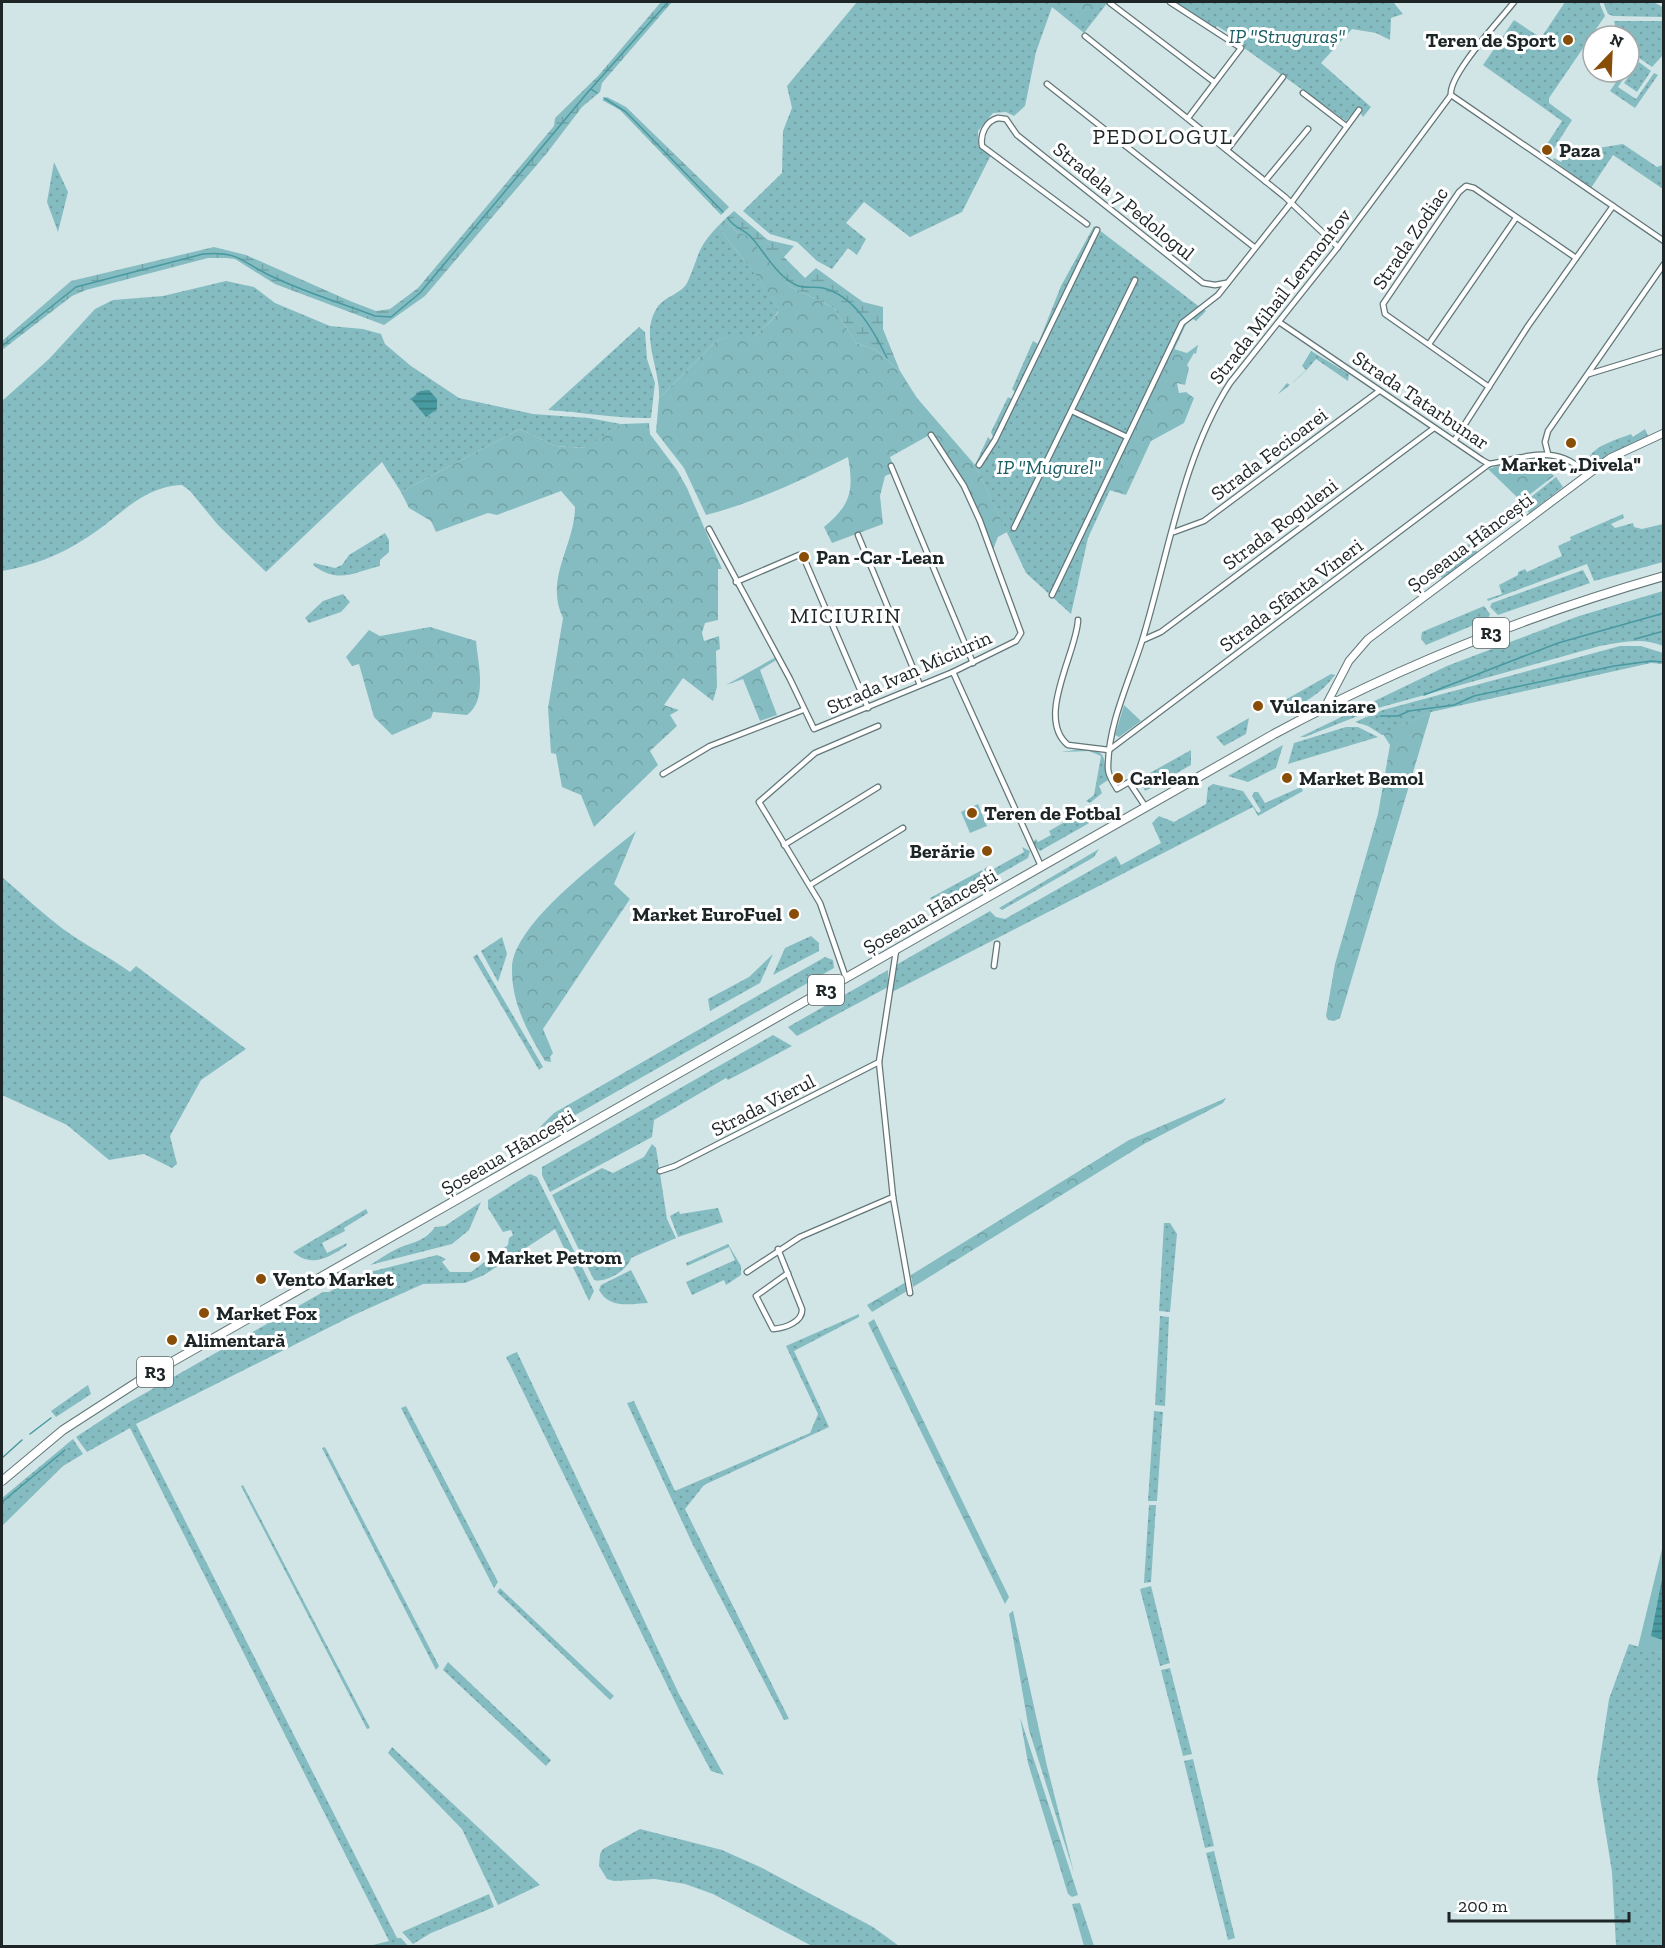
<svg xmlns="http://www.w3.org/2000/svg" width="1665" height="1948" viewBox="0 0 1665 1948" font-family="'Zilla Slab',serif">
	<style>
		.grass { fill: url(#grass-dots) }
		.forest { fill: url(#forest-crowns) }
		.wetland { fill: url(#wetland-marsh) }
		.park { fill: #85bcc1 }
		.water { fill: url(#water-rules) }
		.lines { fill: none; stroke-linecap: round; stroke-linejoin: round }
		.stream { stroke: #4899a0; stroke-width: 1.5 }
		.street-casing { stroke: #637678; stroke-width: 7 }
		.secondary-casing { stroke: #637678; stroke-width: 9 }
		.highway-casing { stroke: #637678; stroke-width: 10 }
		.street { stroke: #fff; stroke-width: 4.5 }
		.secondary { stroke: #fff; stroke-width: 7 }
		.highway { stroke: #fff; stroke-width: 8 }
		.poi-dot { fill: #884d07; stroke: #fff; stroke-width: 2 }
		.labels { text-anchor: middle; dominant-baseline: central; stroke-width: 6; stroke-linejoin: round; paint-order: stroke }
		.shield { fill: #fff; stroke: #616667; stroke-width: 1.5 }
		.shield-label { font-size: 18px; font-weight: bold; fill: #1d2526 }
		.park-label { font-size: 20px; font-style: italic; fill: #1a5d63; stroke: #fff }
		.poi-label { font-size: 20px; font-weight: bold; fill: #1d2526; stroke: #fff; text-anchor: start }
		.street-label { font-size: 20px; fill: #1d2526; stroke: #fff }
		.quarter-label { font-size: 22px; letter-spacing: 1.5px; fill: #1d2526; stroke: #fff }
	</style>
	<defs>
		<pattern id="grass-dots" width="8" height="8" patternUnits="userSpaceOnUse" patternTransform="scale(1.5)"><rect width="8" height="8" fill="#85bcc1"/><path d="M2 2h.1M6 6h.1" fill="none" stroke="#72a1a6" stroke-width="1.8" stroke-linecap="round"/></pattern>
		<pattern id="forest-crowns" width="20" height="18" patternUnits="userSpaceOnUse" patternTransform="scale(1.5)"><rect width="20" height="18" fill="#85bcc1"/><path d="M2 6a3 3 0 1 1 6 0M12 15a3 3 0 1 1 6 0" fill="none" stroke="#72a1a6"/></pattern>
		<pattern id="wetland-marsh" width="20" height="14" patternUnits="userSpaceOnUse" patternTransform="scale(1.5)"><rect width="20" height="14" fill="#85bcc1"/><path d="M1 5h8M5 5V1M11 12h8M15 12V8" fill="none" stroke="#72a1a6"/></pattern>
		<pattern id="water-rules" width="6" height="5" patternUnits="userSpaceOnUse" patternTransform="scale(1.5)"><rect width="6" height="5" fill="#4899a0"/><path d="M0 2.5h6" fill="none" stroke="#3b7d82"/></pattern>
	</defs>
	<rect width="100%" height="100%" fill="#d1e5e7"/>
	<g class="grass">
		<path d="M857 2H1108L1084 33 1052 7 1036 52 1025 106 1014 116 1006 112 993 113 978 131V146L991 155 962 212 910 237 864 202 846 223 866 239 857 255 848 248 832 269 817 261 797 242 770 234 743 211 782 173 783 131 792 108 787 86Z"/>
		<path d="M1173 2H1393L1403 14 1391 18 1390 40 1376 33 1352 29 1321 63 1371 107 1363 117 1357 108 1346 121 1240 45 1237 42 1238 39 1217 26 1215 29Z"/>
		<path d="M1565 2H1599L1605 16 1549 98V103L1572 120 1553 150 1545 147 1562 121 1483 65 1514 20 1541 38Z"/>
		<path d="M1603 2H1653L1663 7V17L1613 16 1608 14Z"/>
		<path d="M1614 21H1663V55L1652 67 1629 51V36H1617Z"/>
		<path d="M1639 62 1651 71 1637 92 1624 83Z"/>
		<path d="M1623 72H1628L1618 87 1636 99 1654 73 1658 75 1635 108 1610 91Z"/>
		<path d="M1623 144 1657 167 1663 165V189L1613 155 1591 188 1553 160 1554 158 1561 162 1567 153Z"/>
		<path d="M54 162 68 192 58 232 47 202Z"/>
		<path d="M719 225C736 256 766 280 778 311 772 323 762 327 754 337H726L716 341 659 398C661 370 639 335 657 308 664 296 683 294 688 281 700 254 696 249 719 225Z"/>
		<path d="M1094 226 1201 308 1219 289 1202 308 1206 311 1196 321 1193 319 1186 324 1088 538 1071 614 1026 573 975 465 988 437 991 440 993 437 991 432 1008 397 1011 399 1015 392 1012 389 1033 341 1038 344 1061 286Z"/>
		<path d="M226 281 254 287 275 303 330 326 363 329 381 334 385 344 411 366 459 398 533 414 589 418 621 424 587 448 555 446 520 429 401 492 382 462 266 572 218 525 190 491 182 485C139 487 119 519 83 540 58 556 31 566 2 571V401L49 359 95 309 113 300 163 296Z"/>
		<path d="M639 327 645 332 647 359 655 383 651 418C616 419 583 412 548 410Z"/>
		<path d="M1311 351 1349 374 1348 381 1316 359C1305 373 1292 384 1278 394L1287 383 1290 385 1306 370 1302 366Z"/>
		<path d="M1645 429 1648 436 1610 454 1595 464 1589 457C1598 444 1616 440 1631 434L1633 437Z"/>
		<path d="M1556 477 1563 487 1529 513 1522 504Z"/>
		<path d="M1623 514 1624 518 1611 524 1615 528 1633 523 1634 527 1642 529 1663 524V562L1594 581 1587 564 1488 601 1487 599 1502 594 1499 585 1518 575V572L1525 569 1527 572 1562 556 1558 546 1571 540 1570 537Z"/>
		<path d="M385 533 389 540V552L380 560V566C352 573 338 584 313 565L314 563 335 568 342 565 349 555Z"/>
		<path d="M1470 543 1478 553 1443 579 1435 569Z"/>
		<path d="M1583 570 1590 583 1498 615 1490 607 1492 603Z"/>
		<path d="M1663 591V646C1643 637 1621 642 1600 646L1378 708 1305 737H1300L1447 666 1579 616Z"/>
		<path d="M343 594 350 602 341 612 309 623 305 618 323 601Z"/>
		<path d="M1484 606 1490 614 1488 619 1426 645 1421 639 1422 632Z"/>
		<path d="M1620 646H1641L1663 653V664L1651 663 1431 712 1382 735 1368 726 1355 722 1383 710Z"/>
		<path d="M1331 674 1335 675C1322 693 1305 702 1286 712L1278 704Z"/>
		<path d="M1249 718 1246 734 1224 746 1216 737Z"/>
		<path d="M1346 727H1358L1378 737 1288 764 1294 743Z"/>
		<path d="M1283 745 1276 768 1248 782 1228 776Z"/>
		<path d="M1081 749C1111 752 1101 756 1108 780L1099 786 1102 793 1090 803 1086 801 1094 795 1101 756 1089 751 1061 752Z"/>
		<path d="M1191 750V765L1145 791 1139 779Z"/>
		<path d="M1213 784 1243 791 1258 813 1261 811 1252 796 1254 792H1258L1265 803 1301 787 1303 791 1258 816 1253 807 892 992 896 965 990 911 996 917 1005 919 1116 856 1121 865 1161 843 1152 823 1159 816 1174 822 1206 804 1208 787Z"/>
		<path d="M1091 807 1101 809 1105 814 1040 851 1032 843 1036 839 1038 842 1051 835 1049 831Z"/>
		<path d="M1022 847 1030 851 1028 858 989 880 984 869 987 867 990 871 1024 852Z"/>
		<path d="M1099 849 1094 857 1002 910 999 908Z"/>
		<path d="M982 870 988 881 926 917 937 909 930 898Z"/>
		<path d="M2 877C22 894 42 913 63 929 85 945 108 956 130 972L136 966 246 1049 201 1080 170 1136 177 1164 172 1168 144 1154 109 1160 67 1125 2 1095Z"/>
		<path d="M811 936 819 943V951L773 975 785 948Z"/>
		<path d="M502 937 507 954 498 982 481 951Z"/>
		<path d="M477 954 543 1067 539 1070 473 957Z"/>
		<path d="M773 954 760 983 710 1011 708 999 749 977Z"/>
		<path d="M825 957 833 960 834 968 521 1146 554 1113Z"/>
		<path d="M888 970V987L797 1036 788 1027Z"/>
		<path d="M773 1035 792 1046 728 1080 726 1078 654 1120 652 1137 550 1192 542 1175V1167Z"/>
		<path d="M652 1144 656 1148 667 1219 676 1238 631 1258C628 1270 606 1283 594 1280L552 1195 602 1168 613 1173 644 1157Z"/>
		<path d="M530 1174 537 1177 594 1291 589 1301 555 1229 484 1275 465 1283 423 1284 354 1315 136 1424 397 1938H401L408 1946H369L389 1941 130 1428 87 1452 76 1437 126 1404 323 1292H329L358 1275 437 1255 446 1259 442 1262 450 1272H471L508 1245 509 1238 513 1235 511 1230 503 1232 488 1208V1200Z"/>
		<path d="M481 1202 469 1230 452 1244 370 1265C380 1259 391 1251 401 1247 415 1242 426 1240 435 1227L445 1226Z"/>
		<path d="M718 1208 723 1222 678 1237 670 1216 679 1211 680 1214Z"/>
		<path d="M366 1209 368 1213 344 1228 345 1231 322 1243 327 1253 347 1243 346 1246C328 1258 312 1268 293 1252Z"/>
		<path d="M1164 1223H1170L1177 1234 1170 1312 1159 1311Z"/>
		<path d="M728 1244 741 1266V1275L726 1285 724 1280 692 1295 686 1282 735 1260 729 1247 687 1266 686 1263Z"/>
		<path d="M631 1270 648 1303C630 1304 609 1309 599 1290L601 1285Z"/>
		<path d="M859 1314V1317L794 1351 829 1427 704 1485 685 1509 789 1719 784 1720 693 1545 627 1403 634 1401 675 1491 810 1433 818 1414 786 1346Z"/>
		<path d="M1160 1316 1169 1317 1165 1406 1155 1405Z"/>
		<path d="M517 1352 679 1694 724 1775 711 1771 686 1724 506 1357Z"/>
		<path d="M88 1385 91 1394 56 1417 51 1411Z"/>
		<path d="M406 1406 498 1582 494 1588 401 1408Z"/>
		<path d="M1154 1411 1163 1412 1157 1501H1148Z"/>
		<path d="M73 1439 83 1454 63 1466 2 1526V1498Z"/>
		<path d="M325 1447 439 1666 436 1670 322 1448Z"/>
		<path d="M243 1485 370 1728 367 1729 241 1486Z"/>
		<path d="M1149 1505H1156L1151 1582 1144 1583Z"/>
		<path d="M1151 1586 1170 1663 1160 1666 1140 1589Z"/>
		<path d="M500 1588 614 1696 610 1700 497 1592Z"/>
		<path d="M1629 1644 1663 1653V1946H1616L1612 1872 1597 1779 1609 1699Z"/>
		<path d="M448 1662 551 1760 546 1766 443 1670Z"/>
		<path d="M1170 1668 1192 1754 1183 1756 1161 1670Z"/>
		<path d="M392 1747 540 1885 498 1905 462 1829 388 1753Z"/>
		<path d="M1193 1759 1214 1846 1205 1848 1184 1761Z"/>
		<path d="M640 1829 722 1850 760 1867 873 1927 899 1946H812L713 1894 685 1884 655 1879 614 1881 607 1879 599 1866 600 1854 603 1849Z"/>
		<path d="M1214 1851 1235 1938 1228 1940 1206 1853Z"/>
		<path d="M489 1894 494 1907 431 1933 413 1944 402 1932Z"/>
	</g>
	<g class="forest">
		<path d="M1060 2H1106L1084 25Z"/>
		<path d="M724 220 737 232 747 235 791 287 834 308 856 343 876 350 900 371 917 398 975 465 1007 532 998 537 993 549 964 481 933 433 890 457 893 465 890 467 892 473 885 476 880 496 883 524 832 543 824 527C851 505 854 490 848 457 802 480 756 502 706 515L684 468 656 432 659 398 716 341 726 337H754C762 327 772 323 778 312 766 280 736 256 719 225Z"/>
		<path d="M1198 345 1196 354 1194 353 1187 365 1189 368 1185 385 1177 383 1179 393 1186 392 1194 398 1184 423 1151 441 1126 495 1109 490 1174 349 1187 353Z"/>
		<path d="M649 423 650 434 677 470 687 488 722 569H718V620L705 623 702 633 704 641 719 636 720 649 716 651 717 687 713 701 683 678 664 705 679 710 670 715 677 726 650 751 658 765 594 827 581 795 562 787 556 754 551 753 548 708 563 618C544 579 575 545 575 507L561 491 497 515 488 513 436 532 431 521 409 508 401 492 520 429 555 446 586 448 621 424Z"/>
		<path d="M1540 459 1548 466 1547 468 1554 476 1521 501 1488 469 1508 463 1510 473 1520 471 1519 461Z"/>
		<path d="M430 627 476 641C478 664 488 700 467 715L433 712 431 718 392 735 374 717 359 664 352 666 346 657 369 630 380 636Z"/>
		<path d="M776 657 778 659 760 670 777 715 760 721 743 679 726 685Z"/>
		<path d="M1431 712 1340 1018 1334 1021 1328 1020 1326 1016 1335 964 1378 814 1390 745 1383 734Z"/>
		<path d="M636 831 614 884 630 899 543 1029 553 1053 550 1057 551 1062 545 1061C528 1033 511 1002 512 968 513 923 604 858 636 831Z"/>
		<path d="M1226 1098 1223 1103 1144 1144 913 1287 911 1275 1129 1140Z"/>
		<path d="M906 1282 907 1291 872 1312 867 1305Z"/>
		<path d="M874 1319 1009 1597 1005 1604 868 1323Z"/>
		<path d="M1013 1611 1047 1766 1074 1873 1029 1730 1009 1614Z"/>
		<path d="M1020 1717 1078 1895 1072 1897 1068 1894 1028 1763Z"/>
		<path d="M1080 1903 1094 1946H1084L1072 1904Z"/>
	</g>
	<g class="wetland">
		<path d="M661 2H672L602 83 600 92 582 107 547 153 425 296 384 325 275 284 235 259 226 258H208L86 290 72 296 2 350V341L71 281 214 247 246 255 350 301 376 311 390 309 418 288 554 126 555 118 598 76Z"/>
		<path d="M607 97 626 107 729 207 721 215 620 110 602 100Z"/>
		<path d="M734 211 768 240 794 246 784 257 805 278 816 268 863 302 883 307V329L900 371 876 350 856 343 834 308 791 287 747 236 737 232 724 220Z"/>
	</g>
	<g class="park">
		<path d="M1124 705 1141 721 1119 737 1115 735Z"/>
		<path d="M978 804 987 826 970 833 961 812Z"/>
		<path d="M1663 1545V1653L1638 1647Z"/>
	</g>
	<g class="water">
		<path d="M429 390 437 399V409L426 417 411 399 420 391Z"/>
		<path d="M1663 1574 1664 1640H1663L1651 1636Z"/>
	</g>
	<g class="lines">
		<g class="stream">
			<path d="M591 89 597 93"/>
			<path d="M604 98 626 112 723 212"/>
			<path d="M728 218C733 228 745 229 752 238 765 253 777 276 796 285 804 289 815 286 823 288 855 296 874 331 887 358"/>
			<path d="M2 346 76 287 203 254C240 251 241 262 271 276 304 292 341 303 375 316L391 317 420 293 588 92 668 2"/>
			<path d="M1635 639 1664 631"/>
			<path d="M1424 695 1558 643 1664 613"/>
			<path d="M1380 716H1398L1409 711 1454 705 1474 696 1614 666 1651 661 1664 662"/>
			<path d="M30 1434 51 1418"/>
			<path d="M2 1458 22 1440"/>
			<path d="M2 1502 65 1450"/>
		</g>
		<g class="street-casing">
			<g id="street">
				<path d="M1170 2 1241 48 1188 118"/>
				<path d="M1110 3 1214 82"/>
				<path d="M1085 36 1285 197 1338 247"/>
				<path d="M1047 84 1254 247"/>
				<path d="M1303 93 1346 126"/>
				<path d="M1451 95 1664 241"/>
				<path d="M1227 150 1283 77"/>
				<path d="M1265 181 1308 129"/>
				<path d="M1087 224 982 146C980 134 986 121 998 118L1006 119 1017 135 1203 283 1215 285 1226 283"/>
				<path d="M1279 322 1482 460 1489 464C1527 457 1558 443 1587 475"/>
				<path d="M1429 344 1516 218"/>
				<path d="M1589 374 1664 351"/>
				<path d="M1489 387 1385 314 1383 304 1459 192 1466 186 1474 188 1576 258"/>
				<path d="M1072 411 1127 437"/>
				<path d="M1454 441 1528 326 1613 206"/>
				<path d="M1548 454 1545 442 1548 431 1664 264"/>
				<path d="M979 465 995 440 1097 230"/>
				<path d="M891 466 973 663"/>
				<path d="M1014 528 1135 280"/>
				<path d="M709 529 790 679 814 729 953 672 1016 641 1021 633 980 521 964 486 931 435"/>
				<path d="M1174 532 1204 521 1379 391"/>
				<path d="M858 535 920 685"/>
				<path d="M736 582 799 555 803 556 868 708"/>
				<path d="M1052 595 1182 323 1218 295 1291 203 1359 110"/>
				<path d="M1078 620C1077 652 1035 718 1068 745L1109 750 1489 464"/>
				<path d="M1143 640 1161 632 1434 428"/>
				<path d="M953 672 1041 866"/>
				<path d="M663 774 710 746 803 710"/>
				<path d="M1145 806 1129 782 1117 789C1113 782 1108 776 1108 768 1108 724 1129 682 1142 641 1168 557 1182 457 1230 383L1338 247 1451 95C1448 75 1501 19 1514 2"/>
				<path d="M784 845 878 787"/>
				<path d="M810 885 903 828"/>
				<path d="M994 966 997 944"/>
				<path d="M846 978 820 903 759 802 815 753 878 726"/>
				<path d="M879 1062 893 1197 910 1293"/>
				<path d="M660 1171 675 1166 879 1062 896 951"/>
				<path d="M778 1249 802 1309C803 1322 785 1328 773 1329L756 1296 788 1273"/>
				<path d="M747 1272 800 1237 893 1197"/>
			</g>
		</g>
		<g class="secondary-casing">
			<path id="secondary" d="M1325 707 1349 661 1368 639 1610 458 1664 433"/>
		</g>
		<g class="highway-casing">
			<path id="highway" d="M2 1481 63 1430 142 1379 1274 734C1398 667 1528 615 1664 576"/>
		</g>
		<use href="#street" class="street"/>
		<use href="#secondary" class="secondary"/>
		<use href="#highway" class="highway"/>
	</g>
	<g class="poi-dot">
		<circle cx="1568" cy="40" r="6"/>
		<circle cx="1547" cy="150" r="6"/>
		<circle cx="1571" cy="443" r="6"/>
		<circle cx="804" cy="557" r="6"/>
		<circle cx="1258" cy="706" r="6"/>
		<circle cx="1118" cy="778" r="6"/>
		<circle cx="1287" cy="778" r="6"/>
		<circle cx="972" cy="813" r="6"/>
		<circle cx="987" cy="851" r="6"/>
		<circle cx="794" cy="914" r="6"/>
		<circle cx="475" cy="1257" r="6"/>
		<circle cx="261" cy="1279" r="6"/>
		<circle cx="204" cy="1313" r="6"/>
		<circle cx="172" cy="1340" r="6"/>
	</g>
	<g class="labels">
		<g class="shield">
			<rect x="1473" y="618" width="36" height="30" rx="4.5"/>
			<rect x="808" y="975" width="36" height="30" rx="4.5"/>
			<rect x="137" y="1357" width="36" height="30" rx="4.5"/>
		</g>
		<g class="shield-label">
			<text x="1491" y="633">R3</text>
			<text x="826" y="990">R3</text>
			<text x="155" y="1372">R3</text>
		</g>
		<g class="park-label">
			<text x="1287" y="36">IP "Struguraș"</text>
			<text x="1049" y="467">IP "Mugurel"</text>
		</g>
		<g class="poi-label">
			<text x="1556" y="40" text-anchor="end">Teren de Sport</text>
			<text x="1559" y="150">Paza</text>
			<text x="1571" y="464" text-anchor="middle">Market „Divela"</text>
			<text x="816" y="557">Pan -Car -Lean</text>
			<text x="1270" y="706">Vulcanizare</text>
			<text x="1130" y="778">Carlean</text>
			<text x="1299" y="778">Market Bemol</text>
			<text x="984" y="813">Teren de Fotbal</text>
			<text x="975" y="851" text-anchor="end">Berărie</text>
			<text x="782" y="914" text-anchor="end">Market EuroFuel</text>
			<text x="487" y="1257">Market Petrom</text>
			<text x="273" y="1279">Vento Market</text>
			<text x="216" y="1313">Market Fox</text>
			<text x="184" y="1340">Alimentară</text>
		</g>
		<g class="street-label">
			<text transform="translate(1124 201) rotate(39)">Stradela 7 Pedologul</text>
			<text transform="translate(1410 238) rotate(-56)">Strada Zodiac</text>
			<text transform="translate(1280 296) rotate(-52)">Strada Mihail Lermontov</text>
			<text transform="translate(1421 400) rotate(34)">Strada Tatarbunar</text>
			<text transform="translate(1269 454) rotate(-37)">Strada Fecioarei</text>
			<text transform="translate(1280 524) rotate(-37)">Strada Roguleni</text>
			<text transform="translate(1470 542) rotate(-37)">Șoseaua Hâncești</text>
			<text transform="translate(1291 595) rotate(-37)">Strada Sfânta Vineri</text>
			<text transform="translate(909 672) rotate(-24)">Strada Ivan Miciurin</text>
			<text transform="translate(930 911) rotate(-30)">Șoseaua Hâncești</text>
			<text transform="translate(763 1105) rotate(-27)">Strada Vierul</text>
			<text transform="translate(508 1152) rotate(-30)">Șoseaua Hâncești</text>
		</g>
		<g class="quarter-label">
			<text x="1163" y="136">PEDOLOGUL</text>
			<text x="846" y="615">MICIURIN</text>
		</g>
	</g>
	<rect width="1665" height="1948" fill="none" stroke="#1d2526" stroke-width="6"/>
	<g transform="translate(1611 54) rotate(23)"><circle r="28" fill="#ffffff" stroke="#a5a8a8" stroke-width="1.5"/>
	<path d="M0-4.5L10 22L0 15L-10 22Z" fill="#884d07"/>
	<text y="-9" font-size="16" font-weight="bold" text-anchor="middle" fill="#1d2526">N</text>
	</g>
	<path d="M1449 1912v9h180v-9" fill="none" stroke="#1d2526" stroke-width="3"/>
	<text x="1458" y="1912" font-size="18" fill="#1d2526" stroke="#ffffff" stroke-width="4.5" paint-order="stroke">200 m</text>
</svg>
